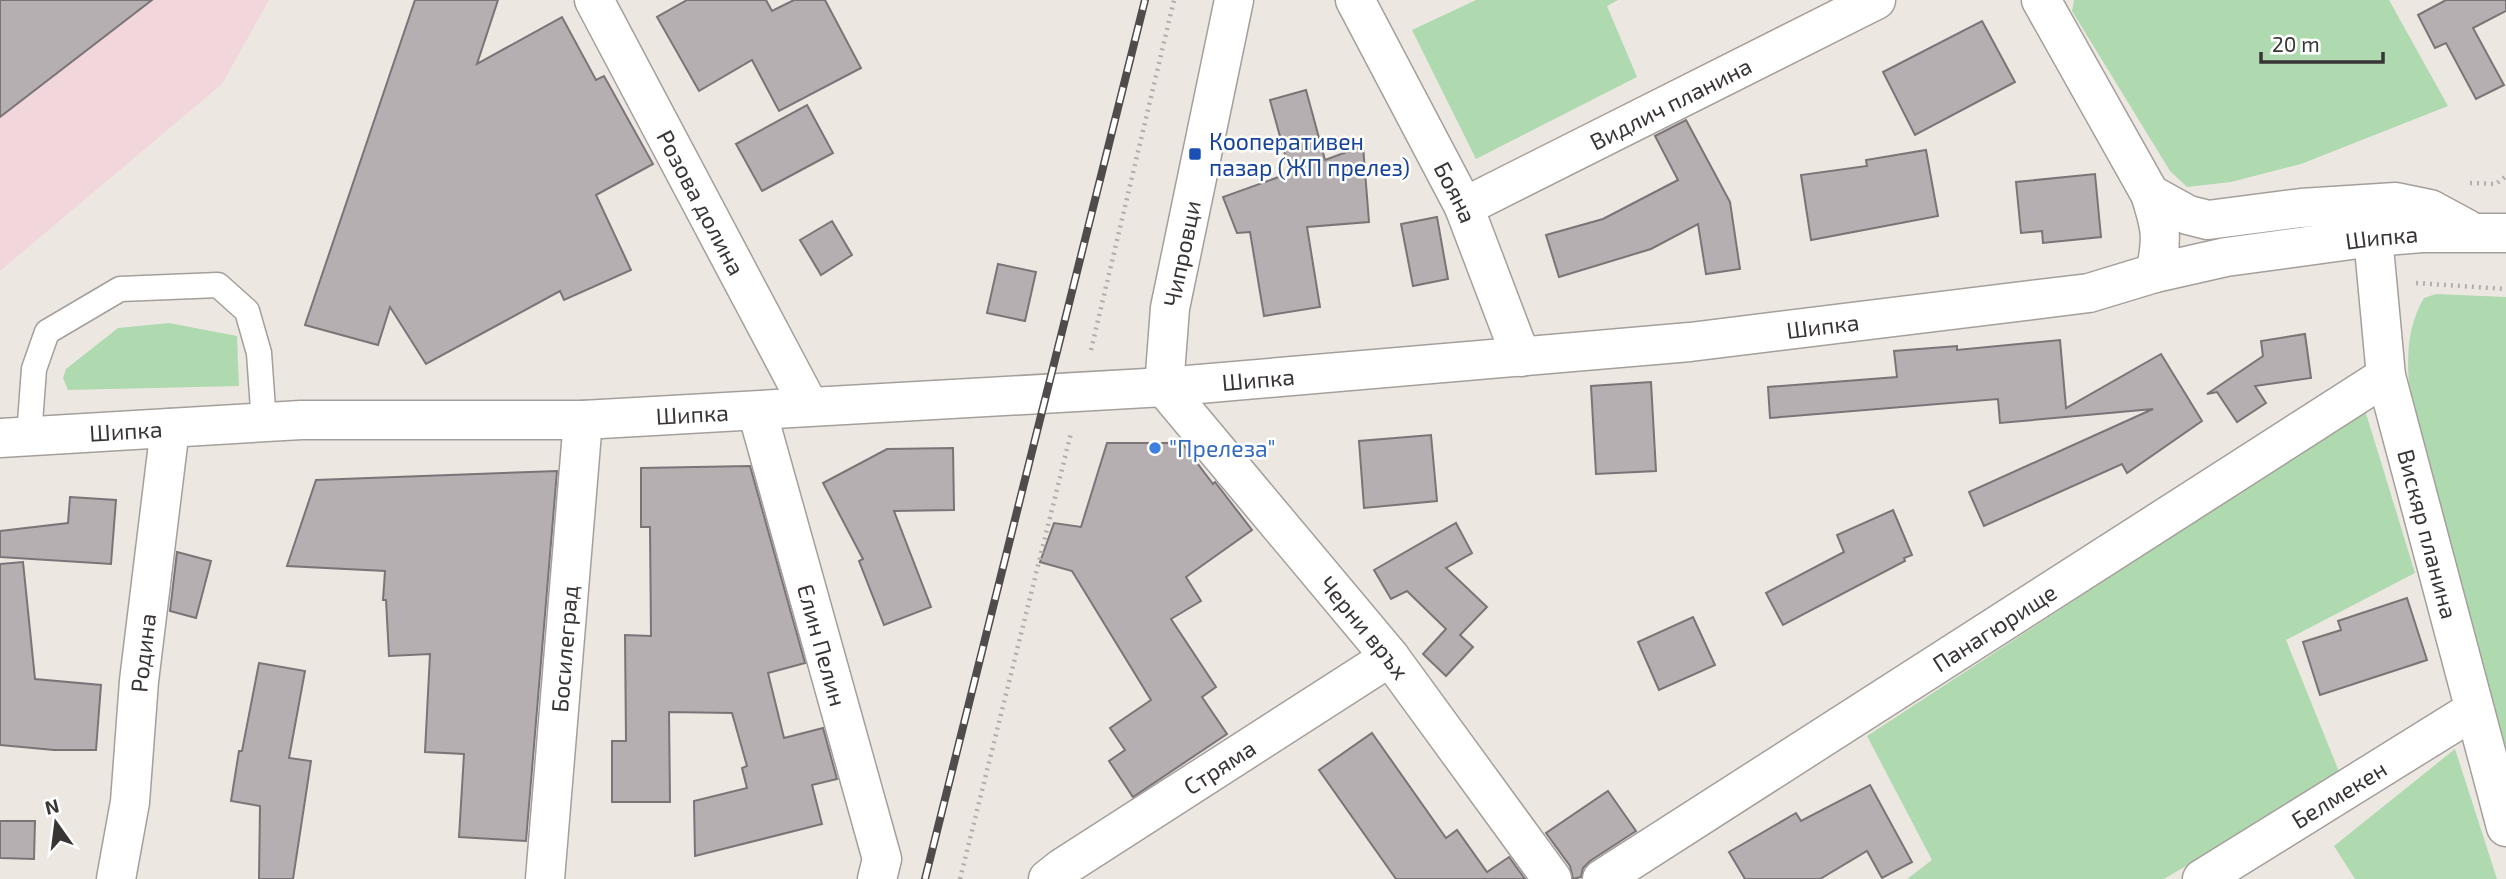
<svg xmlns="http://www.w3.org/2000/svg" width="2506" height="879" viewBox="0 0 2506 879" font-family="'Exo 2',sans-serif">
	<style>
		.industrial { fill: #f1d7db }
		.green { fill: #afdaaf }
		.building { fill: #b6afb2; stroke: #7b7477; stroke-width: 2 }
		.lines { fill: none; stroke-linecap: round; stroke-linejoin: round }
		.lane-casing { stroke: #a59f9b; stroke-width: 27 }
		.street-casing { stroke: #a59f9b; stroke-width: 41 }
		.secondary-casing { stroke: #a59f9b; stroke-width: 41 }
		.path { stroke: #b3aeaa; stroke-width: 4.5; stroke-dasharray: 2 5; stroke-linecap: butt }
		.lane { stroke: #fff; stroke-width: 24 }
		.street { stroke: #fff; stroke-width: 38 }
		.secondary { stroke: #fff; stroke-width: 38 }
		.rail-casing { stroke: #504c4b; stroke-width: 8 }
		.rail { stroke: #fff; stroke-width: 5; stroke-dasharray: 16; stroke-linecap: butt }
		.transit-dot { fill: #1a4fb4; stroke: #fff; stroke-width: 2.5 }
		.shop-dot { fill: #3f7fe0; stroke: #fff; stroke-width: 2.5 }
		.labels { text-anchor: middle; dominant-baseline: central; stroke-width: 5; stroke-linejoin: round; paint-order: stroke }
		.street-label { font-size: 23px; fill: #383534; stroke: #fff }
		.transit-label { font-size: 23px; fill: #164399; stroke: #fff; text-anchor: start }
		.shop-label { font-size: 23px; fill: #366cbe; stroke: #fff; text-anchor: start }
	</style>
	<rect width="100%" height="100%" fill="#ede7e2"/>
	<path class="industrial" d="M0 0H269L222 84 0 271Z"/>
	<g class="green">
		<path d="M1476 0H1618L1607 6 1637 77 1476 159 1412 30Z"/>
		<path d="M2074 0H2389L2448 106 2301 164 2231 182 2187 187 2170 171 2072 11Z"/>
		<path d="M2436 294 2506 297V750L2410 393C2406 360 2407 326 2424 298Z"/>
		<path d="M169 323 237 336 239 386 68 390 63 378 66 369 118 328Z"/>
		<path d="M2365 410 2415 573 2286 640 2340 774 2164 879H1907L1932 860 1867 736Z"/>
		<path d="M2455 749 2497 879H2355L2334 846Z"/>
	</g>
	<g class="building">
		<path d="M0 0H152L0 117Z"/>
		<path d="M415 0H498L477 64 562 17 596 80 604 76 653 164 596 195 631 270 564 300 560 291 426 364 390 307 378 345 305 325Z"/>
		<path d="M687 0H766L772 11 794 0H825L861 68 779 111 752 60 699 91 657 17Z"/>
		<path d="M2446 0H2506V11L2473 28 2504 85 2476 99 2446 43 2435 48 2418 15Z"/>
		<path d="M1982 21 2015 82 1915 135 1883 72Z"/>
		<path d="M1306 90 1325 160 1363 146 1369 222 1307 227 1320 307 1264 316 1250 232 1237 233 1223 197 1290 173 1270 100Z"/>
		<path d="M807 105 833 153 762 191 736 144Z"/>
		<path d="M1686 120 1730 202 1740 269 1706 274 1698 224 1651 249 1559 277 1546 235 1603 219 1678 180 1655 136Z"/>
		<path d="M1926 150 1938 216 1811 240 1801 175 1867 166 1866 160Z"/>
		<path d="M2095 174 2101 237 2043 243 2042 231 2021 233 2016 182Z"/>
		<path d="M1437 217 1448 279 1413 286 1401 224Z"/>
		<path d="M832 221 852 255 821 275 800 240Z"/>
		<path d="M998 264 1036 272 1025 321 987 313Z"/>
		<path d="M2305 334 2311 378 2255 386 2266 403 2237 422 2217 392 2207 394 2263 356 2261 341Z"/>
		<path d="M2060 340 2066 408 2161 354 2202 421 2127 473 2122 464 1984 526 1969 492 2153 409 2000 423 1998 399 1770 418 1768 387 1897 377 1894 351 1957 346V350Z"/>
		<path d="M1651 382 1656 471 1596 474 1591 386Z"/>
		<path d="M1431 435 1437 501 1364 508 1359 441Z"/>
		<path d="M1107 443H1182L1213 484 1215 482 1252 530 1186 577 1201 601 1171 619 1216 687 1202 697 1227 734 1133 797 1109 761 1125 750 1110 728 1151 700 1072 571 1040 562 1054 523 1081 527Z"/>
		<path d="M953 448 954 510 894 511 931 607 884 625 859 561 863 559 823 483 887 449Z"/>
		<path d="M750 466 805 663 768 673 784 738 823 728 837 779 812 785 822 824 695 856 694 801 747 788 742 768 747 766 732 713 669 712 670 802H612V741H626L625 635 651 636 650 527H641V468Z"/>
		<path d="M557 471 526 841 459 837 464 754 425 752 430 654 389 656 386 600H383L385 571 287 566 316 480Z"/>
		<path d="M70 497 116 500 111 564 0 557V531L68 523Z"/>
		<path d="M1893 510 1912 555 1904 558 1905 561 1783 625 1766 593 1844 552 1837 535Z"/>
		<path d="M1456 523 1472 553 1446 568 1487 607 1460 635 1473 647 1446 676 1423 654 1446 629 1407 591 1391 599 1374 570Z"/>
		<path d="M177 552 211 561 196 618 170 611Z"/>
		<path d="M23 562 35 679 101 685 96 750H54L0 745V564Z"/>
		<path d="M2407 598 2427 660 2320 695 2303 642 2341 630 2338 621Z"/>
		<path d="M1693 617 1715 665 1659 690 1638 642Z"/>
		<path d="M259 663 305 671 289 758 311 761 293 879H259L260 806 231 801 239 751H242Z"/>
		<path d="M1372 733 1446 838 1457 830 1487 872 1509 857 1525 879H1396L1319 770Z"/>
		<path d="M1870 785 1912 862 1882 878 1867 851 1820 879H1745L1729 852 1796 813 1801 821Z"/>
		<path d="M1608 791 1636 831 1590 861 1583 868 1581 877 1573 879 1570 866 1546 833Z"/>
		<path d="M0 821H35L34 859 0 858Z"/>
	</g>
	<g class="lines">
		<g class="lane-casing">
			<path id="lane" d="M29 436 34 369 47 332 120 289 218 285 247 311 259 353 264 423"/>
		</g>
		<g class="street-casing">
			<g id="street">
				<path id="s1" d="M594 0 809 406"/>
				<path id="s2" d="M1355 0 1464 207 1521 357"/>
				<path d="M2041 0 2150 194C2161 228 2163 238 2155 273"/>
				<path id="s3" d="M1464 207 1876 0"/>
				<path id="s4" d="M2373 237 2386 376 2506 827"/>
				<path id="s5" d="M1164 387 1390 657 1552 879"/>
				<path id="s6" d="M757 411 882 859 877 879"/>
				<path id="s7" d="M116 879 130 802 139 681 170 428"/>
				<path id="s8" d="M545 879 583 420"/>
				<path id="s9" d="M1048 879 1062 868 1390 657"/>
				<path id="s10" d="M1602 879 2386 376"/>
				<path id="s11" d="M2202 879 2474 710"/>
			</g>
		</g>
		<g class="secondary-casing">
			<g id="secondary">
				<path d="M2150 194 2188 215 2208 220 2301 208 2396 202 2430 209 2467 229"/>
				<path id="s12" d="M1164 387 1170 308 1234 0"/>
				<path id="s13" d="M0 438 301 420H583L1164 387 1690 342 2089 293 2155 273 2226 257 2373 237 2422 233H2506"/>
			</g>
		</g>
		<g class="path">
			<path d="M2470 183 2496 184 2506 176"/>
			<path d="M2416 283 2506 289"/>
			<path d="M1091 350 1174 0"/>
			<path d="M960 879 1071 433"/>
		</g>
		<use href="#lane" class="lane"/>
		<use href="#street" class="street"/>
		<use href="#secondary" class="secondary"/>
		<g class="rail-casing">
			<path id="rail" d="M925 879 1145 0"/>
		</g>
		<use href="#rail" class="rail"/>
	</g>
	<rect class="transit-dot" x="1188" y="147" width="14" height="14" rx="3.5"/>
	<circle class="shop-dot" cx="1155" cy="448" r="7"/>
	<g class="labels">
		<g class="street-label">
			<text stroke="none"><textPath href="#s3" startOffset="231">Видлич планина</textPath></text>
			<text stroke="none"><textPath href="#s2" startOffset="217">Бояна</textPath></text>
			<text stroke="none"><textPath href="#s1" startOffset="229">Розова долина</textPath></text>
			<text stroke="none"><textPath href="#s13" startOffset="2394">Шипка</textPath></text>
			<text stroke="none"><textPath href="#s12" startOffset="135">Чипровци</textPath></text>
			<text stroke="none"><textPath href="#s13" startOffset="1827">Шипка</textPath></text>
			<text stroke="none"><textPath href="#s13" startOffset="1260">Шипка</textPath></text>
			<text stroke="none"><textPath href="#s13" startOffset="693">Шипка</textPath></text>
			<text stroke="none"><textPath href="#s13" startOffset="126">Шипка</textPath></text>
			<text stroke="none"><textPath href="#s4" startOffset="303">Вискяр планина</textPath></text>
			<text stroke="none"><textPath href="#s5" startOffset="313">Черни връх</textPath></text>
			<text stroke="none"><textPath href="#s10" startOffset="466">Панагюрище</textPath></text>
			<text stroke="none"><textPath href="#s6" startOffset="243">Елин Пелин</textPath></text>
			<text stroke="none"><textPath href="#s8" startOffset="231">Босилеград</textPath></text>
			<text stroke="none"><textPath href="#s7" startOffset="228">Родина</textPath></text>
			<text stroke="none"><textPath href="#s9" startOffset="205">Стряма</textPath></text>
			<text stroke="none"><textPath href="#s11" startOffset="161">Белмекен</textPath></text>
		</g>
		<g class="transit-label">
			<text x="1209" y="141">Кооперативен<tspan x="1209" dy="26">пазар (ЖП прелез)</tspan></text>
		</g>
		<g class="shop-label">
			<text x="1169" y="448">"Прелеза"</text>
		</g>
	</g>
	<g transform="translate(56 823) rotate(346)" stroke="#ffffff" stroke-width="5" paint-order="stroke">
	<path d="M0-5L12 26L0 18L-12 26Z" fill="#383534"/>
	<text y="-10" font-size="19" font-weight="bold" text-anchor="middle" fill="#383534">N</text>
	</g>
	<path d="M2261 52v10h122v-10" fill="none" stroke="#383534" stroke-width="3.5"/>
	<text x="2272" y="52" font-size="21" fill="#383534" stroke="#ffffff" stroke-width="5" paint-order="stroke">20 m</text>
</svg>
